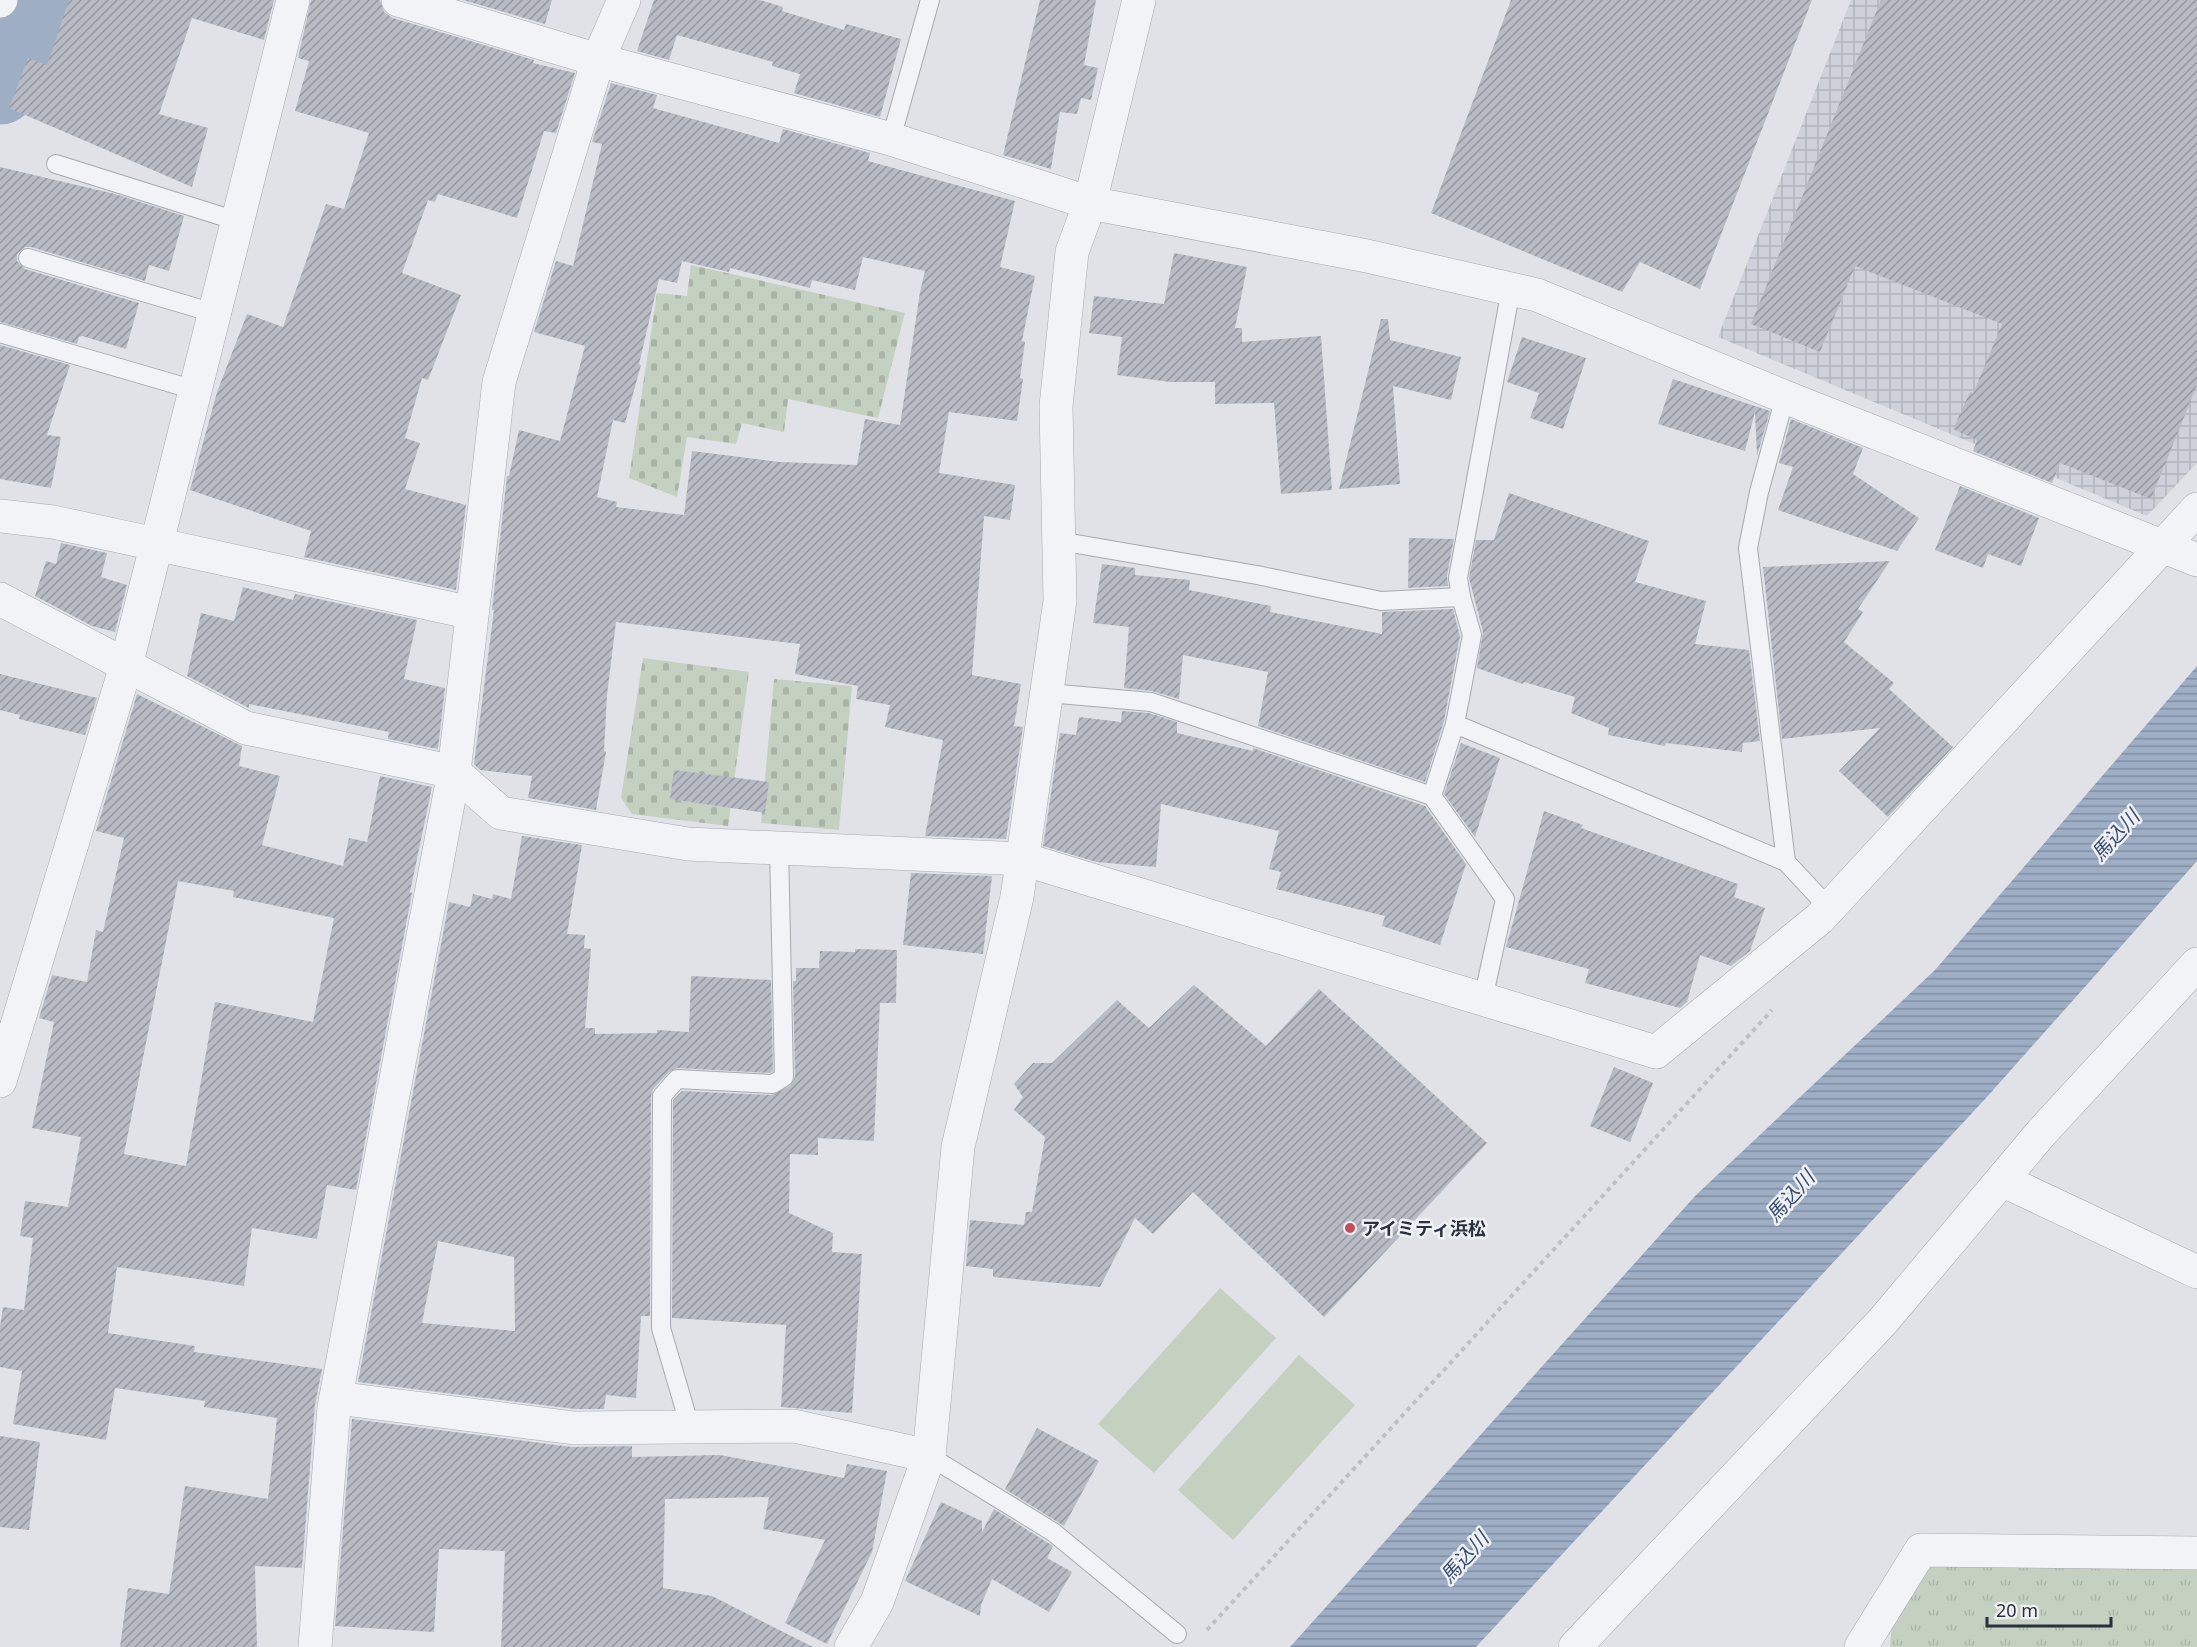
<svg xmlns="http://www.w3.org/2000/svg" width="2197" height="1647" viewBox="0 0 2197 1647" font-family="'Noto Sans','Noto Sans JP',sans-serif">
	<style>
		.industrial { fill: url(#industrial-grid) }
		.green { fill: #c4d1c1 }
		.cemetery { fill: url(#cemetery-stones) }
		.park { fill: url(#park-tufts) }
		.water { fill: url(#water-rules) }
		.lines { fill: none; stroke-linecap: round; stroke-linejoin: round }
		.river { stroke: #9eaec5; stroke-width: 75 }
		.building { fill: url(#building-hatch); fill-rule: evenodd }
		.service-casing { stroke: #a6a9b1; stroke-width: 20 }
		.minor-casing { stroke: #a6a9b1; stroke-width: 34 }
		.path { stroke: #bec0c6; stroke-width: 4; stroke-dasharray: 4.5 4.5; stroke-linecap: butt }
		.service { stroke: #f2f3f6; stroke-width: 18 }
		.minor { stroke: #f2f3f6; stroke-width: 33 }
		.poi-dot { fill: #c24f59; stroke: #eff1f5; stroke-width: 2 }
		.labels { text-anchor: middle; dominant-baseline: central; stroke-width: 5; stroke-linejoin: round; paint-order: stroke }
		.poi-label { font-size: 18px; font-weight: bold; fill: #2a303d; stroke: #eff1f5; text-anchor: start }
		.water-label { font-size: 20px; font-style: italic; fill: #374c6e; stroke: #eff1f5 }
	</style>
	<defs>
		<pattern id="industrial-grid" width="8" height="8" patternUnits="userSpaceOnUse" patternTransform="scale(1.5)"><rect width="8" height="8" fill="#ced1d9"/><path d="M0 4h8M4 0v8" fill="none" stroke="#b1b4bb"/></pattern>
		<pattern id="cemetery-stones" width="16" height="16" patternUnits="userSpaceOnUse" patternTransform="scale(1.5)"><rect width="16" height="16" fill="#c4d1c1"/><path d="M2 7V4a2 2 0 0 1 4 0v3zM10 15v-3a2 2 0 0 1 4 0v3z" fill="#a9b4a7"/></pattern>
		<pattern id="park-tufts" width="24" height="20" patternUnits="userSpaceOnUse" patternTransform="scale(1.5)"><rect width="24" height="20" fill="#c4d1c1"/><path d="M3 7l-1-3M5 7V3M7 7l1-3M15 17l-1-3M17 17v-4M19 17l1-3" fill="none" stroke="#a9b4a7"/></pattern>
		<pattern id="water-rules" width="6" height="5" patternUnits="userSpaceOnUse" patternTransform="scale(1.5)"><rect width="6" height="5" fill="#9eaec5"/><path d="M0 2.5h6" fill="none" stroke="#818ea1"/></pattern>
		<pattern id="building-hatch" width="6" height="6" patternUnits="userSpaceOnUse" patternTransform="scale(1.5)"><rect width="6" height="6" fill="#b7bbc4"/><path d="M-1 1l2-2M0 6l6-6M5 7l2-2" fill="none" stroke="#9598a0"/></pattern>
	</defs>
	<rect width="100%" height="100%" fill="#e0e2e7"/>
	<path class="industrial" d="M1851 0H2197V463L2147 516 1718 337Z"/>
	<g class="green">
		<path d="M1220 1288 1276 1338 1154 1473 1098 1424Z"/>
		<path d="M1299 1355 1355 1405 1233 1540 1178 1490Z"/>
	</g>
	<g class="cemetery">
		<path d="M691 265 905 313 878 418 788 399 784 432 742 423 736 444 687 437 677 497 629 478 657 293 687 296Z"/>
		<path d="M643 658 749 672 728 826 632 814 621 798Z"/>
		<path d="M774 679 852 686 839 830 761 823Z"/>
	</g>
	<path class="park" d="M1929 1559 2197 1561V1647H1890L1892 1617Z"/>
	<path class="water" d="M2197 666V861L1986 1098 1476 1647H1290L1696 1195 1935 970Z"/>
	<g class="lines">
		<path class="river" d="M0 87 36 0"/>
	</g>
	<g class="building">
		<path d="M69 0H274L264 40 192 18 159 114 208 128 192 187 9 108 28 58 47 65Z"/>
		<path d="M311 0H380L384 12 393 18 534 60 533 63 575 73 556 133 544 131 517 218 438 194 435 202 428 200 402 273 461 295 428 380 422 378 405 438 420 443 405 489 466 505 456 590 304 557 311 531 190 490 217 392 247 314 283 327 326 204 344 209 369 133 295 111 309 61 298 58Z"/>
		<path d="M463 0H552L545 24Z"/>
		<path d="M654 0H760L783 7 782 11 844 30 846 24 901 39 880 117 794 93 800 74 772 66 773 62 677 35 669 60 637 51Z"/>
		<path d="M1040 0H1096L1084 65 1098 68 1091 100 1081 98 1077 114 1060 112 1051 169 1003 155Z"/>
		<path d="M1511 0H1812L1700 289 1640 262 1622 292 1431 213Z"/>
		<path d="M1881 0H2197V385L2151 499 2060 463 2052 483 1973 451 1977 440 1953 429 1970 392 1973 394 2002 324 1855 266 1820 352 1751 324Z"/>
		<path d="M611 83 657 95 653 108 779 143 783 129 870 153 868 161 1015 201 1000 267 1035 276 1022 341 1025 342 1020 378 1023 379 1017 421 949 412 939 473 1015 485 1010 520 984 516 972 675 1021 684 1014 726 1023 727 1006 839 925 836 943 740 885 727 890 705 856 699 858 686 795 674 800 644 616 622 607 695 604 751 606 752 596 810 528 798 532 776 480 770 474 764 494 610H492L507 476H509L519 430 560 441 585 346 534 332 556 261 573 266 602 144 592 142ZM863 257 925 271 920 292 900 425 865 419 857 465 779 462 692 451 684 515 616 507 617 502 597 497 613 420 625 423 641 365 639 364 659 279 677 283 682 261 729 272 730 268 810 288 812 280 855 290Z"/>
		<path d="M0 167 115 194 184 216 169 271 149 265 145 281 31 247H25L17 254V261L25 269 139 303 126 349 82 336 79 337 77 344 0 322Z"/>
		<path d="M1174 253 1247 267 1235 328H1242V342L1321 336 1332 490 1281 494 1274 403 1215 404V382H1170L1117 375 1122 337 1089 333 1094 296 1164 304Z"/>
		<path d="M1381 319H1388L1390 340 1461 357 1451 400 1393 386 1400 484 1339 489Z"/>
		<path d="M1522 337 1586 358 1563 429 1530 418 1539 393 1507 382Z"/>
		<path d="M0 345 70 365 47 435 61 437 51 488 0 479Z"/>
		<path d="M1673 379 1770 411 1757 456 1755 412 1745 451 1658 424Z"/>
		<path d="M1791 419 1863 448 1853 474 1919 518 1897 551 1778 510 1793 467 1779 463Z"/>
		<path d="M1960 486 2039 518 2021 566 1988 554 1983 568 1935 550Z"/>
		<path d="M1509 493 1649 541 1635 582 1706 601 1695 644 1749 650 1760 741 1743 743 1742 752 1666 743 1665 746 1608 735 1609 728 1571 713 1575 697 1524 682 1523 684 1477 668 1483 632 1469 578 1476 540H1494Z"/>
		<path d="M1409 538 1454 539 1447 576 1448 586 1408 588Z"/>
		<path d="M61 543 107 553 101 577 127 585 115 632 92 626 35 596 46 561 56 564Z"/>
		<path d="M1890 561 1858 609 1863 612 1844 642 1894 683 1889 689 1953 747 1888 817 1839 771 1880 728 1782 739 1763 567Z"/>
		<path d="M1102 564 1135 568V575L1190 580 1189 590 1271 606 1270 612 1382 634V612L1453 609 1460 636 1444 721 1425 782 1258 726 1268 672 1183 655 1179 699 1152 691 1124 688 1129 627 1093 623Z"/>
		<path d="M243 587 293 600 295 594 417 620 404 679 445 688 438 749 388 739 389 732 249 704V708L187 676 201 613 234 621Z"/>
		<path d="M0 674 97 698 85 735 19 719 20 715 0 710Z"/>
		<path d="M137 694 242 746 239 766 280 776 262 845 343 866 349 838 367 842 380 776 432 787 410 892 412 893 356 1190 327 1185 317 1239 252 1228 244 1286 117 1267 108 1333 195 1346 194 1352 322 1369 315 1405 302 1568 255 1566 257 1647H120L128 1588 169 1594 185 1486 268 1499 277 1418 204 1407 205 1401 115 1388 106 1440 13 1424 22 1371 0 1367V1327L3 1307 24 1310 33 1238 20 1236 25 1201 68 1207 81 1137 32 1128 54 1022 39 1018 52 975 87 982 96 930 103 932 124 838 96 831ZM178 881 234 891 233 897 334 918 313 1022 215 1002 186 1166 124 1154Z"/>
		<path d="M1122 711 1149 713 1177 722V733L1253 751V748L1425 806 1466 864 1440 945 1382 926 1385 916 1276 889 1281 872 1269 869 1279 831 1161 804 1156 867 1096 862 1043 846 1060 733 1076 735 1079 717 1121 722Z"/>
		<path d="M1461 743 1500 758 1475 837 1444 794Z"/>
		<path d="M674 770 769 782 765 813 670 799Z"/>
		<path d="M1544 811 1583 825 1581 828 1738 884 1734 897 1765 908 1750 951 1731 966 1700 955 1687 1002 1680 1008 1585 983 1589 969 1506 947Z"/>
		<path d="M522 836 582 845 567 934 585 935 584 948 591 949 585 1028H595V1034L657 1033V1030L689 1032 691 976 771 980 773 1071 770 1073 677 1068 669 1072 653 1089 651 1096 650 1316H641L636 1398 606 1395 604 1409H575L358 1382 449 902 470 907 473 894 492 899 493 894 511 899ZM438 1241 514 1257 515 1331 422 1323Z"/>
		<path d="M911 873 992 876 983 954 903 945Z"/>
		<path d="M855 949 897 950 896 1003H880L874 1141 818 1138V1155L790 1154 789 1213 833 1233 832 1252 862 1254 852 1413 781 1407 786 1325 672 1318 673 1100 682 1091 772 1095 790 1086 795 1077 793 981H796V968H819L820 951 855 952Z"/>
		<path d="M1194 985 1266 1046 1319 989 1487 1143 1324 1317 1193 1192 1153 1234 1135 1218 1100 1287 993 1277V1269L966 1266 970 1220 1024 1225 1026 1212H1032L1045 1137 1014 1110 1023 1097 1014 1084 1033 1063H1052L1117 1000 1149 1028Z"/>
		<path d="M1614 1067 1653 1083 1630 1142 1590 1126Z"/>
		<path d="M352 1419 572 1447 632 1446V1457L720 1455 844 1478 847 1464 887 1471 872 1552 827 1644 785 1623 825 1540 763 1529 769 1497 665 1499 663 1588 712 1596 813 1647H501L505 1551 439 1549 434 1632 335 1626Z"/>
		<path d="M1037 1428 1099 1461 1064 1526 1005 1489Z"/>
		<path d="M0 1436 40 1442 29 1530 0 1527Z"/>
		<path d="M941 1502 982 1521V1532L994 1509 1053 1546 1047 1558 1072 1572 1049 1612 992 1579 981 1605 980 1616 905 1581Z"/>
	</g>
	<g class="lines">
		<g class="service-casing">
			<g id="service">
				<path d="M891 139 930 0"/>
				<path d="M56 164 237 221"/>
				<path d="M28 258 214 313"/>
				<path d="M0 333 195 390"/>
				<path d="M1785 397 1759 492 1748 548 1786 862"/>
				<path d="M1059 541 1257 575 1381 601 1461 597 1472 635 1455 724 1786 862 1829 908"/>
				<path d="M1461 597 1458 578 1511 289"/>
				<path d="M1048 693 1151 702 1432 796 1505 899 1483 999"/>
				<path d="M1432 796 1455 724"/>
				<path d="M690 1427 661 1328 662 1096 677 1079 773 1084 784 1077 779 847"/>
				<path d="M929 1456 1053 1532 1177 1634"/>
			</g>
		</g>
		<g class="minor-casing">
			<g id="minor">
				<path d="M398 0 598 60 891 139 1090 203 1367 256 1537 295 1785 397 2197 560"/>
				<path d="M0 1 1 0"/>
				<path d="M0 516 53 522 156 544 472 613"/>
				<path d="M0 599 246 728 454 772 501 813 688 844 1023 859 1656 1052 1820 918 2197 509"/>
				<path d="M0 1081 126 666 293 0"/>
				<path d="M2002 1180 2197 1272"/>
				<path d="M336 1398 574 1428 794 1426 929 1456"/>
				<path d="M315 1647 334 1407 454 772 499 382 598 60 624 0"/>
				<path d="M851 1647 877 1602 929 1456 958 1147 1017 897 1060 601 1056 406 1072 252 1090 203 1139 0"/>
				<path d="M1575 1647 1883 1321 2042 1132 2197 964"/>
				<path d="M1861 1647 1921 1550 2197 1553"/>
			</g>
		</g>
		<path class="path" d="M1207 1630 1772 1010"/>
		<use href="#service" class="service"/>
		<use href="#minor" class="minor"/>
	</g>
	<circle class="poi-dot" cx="1350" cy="1228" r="6"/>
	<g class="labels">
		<g class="poi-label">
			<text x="1362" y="1228">アイミティ浜松</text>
		</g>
		<g class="water-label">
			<text transform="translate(2115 835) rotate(-48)">馬込川</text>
			<text transform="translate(1790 1196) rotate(-48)">馬込川</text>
			<text transform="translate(1464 1557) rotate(-48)">馬込川</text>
		</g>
	</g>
	<path d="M1987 1617v9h124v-9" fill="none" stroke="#2a303d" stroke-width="3"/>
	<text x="1996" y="1617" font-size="18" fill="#2a303d" stroke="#eff1f5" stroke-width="4.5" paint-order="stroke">20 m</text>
</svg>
